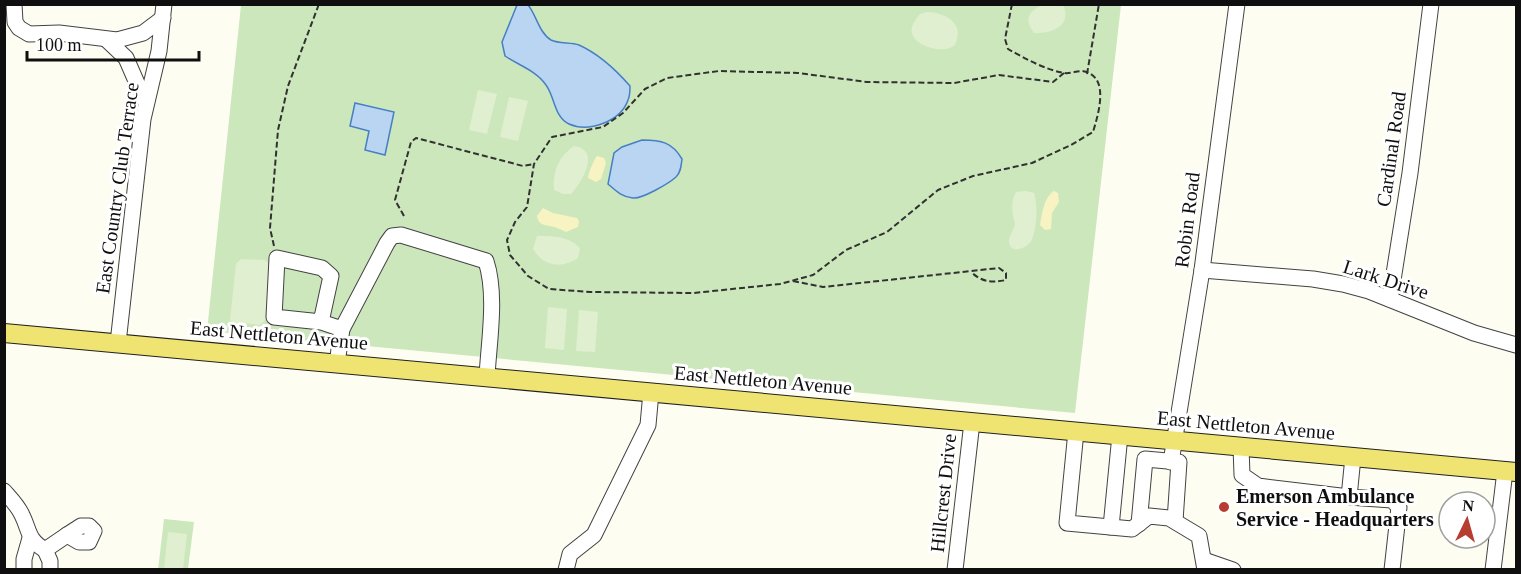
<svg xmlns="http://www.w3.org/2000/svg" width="1521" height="574" viewBox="0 0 1521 574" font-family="Georgia,serif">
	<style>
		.green { fill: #cde7bd }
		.sand { fill: #f7f3c2 }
		.pitch { fill: #dfefcf }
		.water { fill: #bad5f2; stroke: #467fc4; stroke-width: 1.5 }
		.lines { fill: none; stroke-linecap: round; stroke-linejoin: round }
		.minor-casing { stroke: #424242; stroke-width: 17 }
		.major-casing { stroke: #202020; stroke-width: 20 }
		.path { stroke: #313131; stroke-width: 2; stroke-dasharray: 6 3; stroke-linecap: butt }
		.minor { stroke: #fff; stroke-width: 15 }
		.major { stroke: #efe371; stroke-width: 18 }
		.poi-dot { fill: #b63e30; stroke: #fff; stroke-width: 2 }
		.labels { text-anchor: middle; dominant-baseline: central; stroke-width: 6; stroke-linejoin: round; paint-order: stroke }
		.street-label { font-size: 20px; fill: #0f0f0f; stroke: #fff }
		.poi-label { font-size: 20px; font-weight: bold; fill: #0f0f0f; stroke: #fff; text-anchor: start }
	</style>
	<rect width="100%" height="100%" fill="#fefdf2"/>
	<g class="green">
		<path d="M241 5H1121L1075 413 207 331Z"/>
		<path d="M164 519 194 522 188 569 158 570Z"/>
	</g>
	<g class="sand">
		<path d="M597 156 604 158 606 163 601 179 596 182 588 178C588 174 594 159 597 156Z"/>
		<path d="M1054 191 1058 193 1059 202 1052 213 1051 229 1045 230 1040 225C1042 214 1044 197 1054 191Z"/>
		<path d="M543 208 553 213 577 218 579 221 578 227 566 232C563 231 560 229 557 228 548 224 539 228 537 216Z"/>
	</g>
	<g class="pitch">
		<path d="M1042 5H1063C1073 26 1051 34 1034 33 1024 19 1028 12 1042 5Z"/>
		<path d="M927 12C947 13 965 24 955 45 952 47 949 49 945 49 934 51 908 43 912 27 913 23 917 18 920 14Z"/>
		<path d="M478 90 497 94 487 134 469 130Z"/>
		<path d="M509 97 528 101 518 141 500 137Z"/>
		<path d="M574 146C602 150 581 183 571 194H563L554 190C552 172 559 156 574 146Z"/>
		<path d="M1026 191 1034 193C1038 204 1037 231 1031 241 1027 248 1011 255 1009 242 1008 238 1014 229 1015 224 1012 212 1010 204 1016 192Z"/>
		<path d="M537 236C552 236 569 236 580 248L578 258C561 269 544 267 533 249Z"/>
		<path d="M241 259 265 260 270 265 265 320 260 325 233 322 230 320 236 264Z"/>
		<path d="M548 307 567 309 564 350 545 348Z"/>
		<path d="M579 310 598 312 595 352 576 351Z"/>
		<path d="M168 532 187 534 183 569H164Z"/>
	</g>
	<g class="water">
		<path d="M517 5H528C536 14 539 33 551 40 559 44 571 42 579 45 599 54 616 70 630 86 630 91 630 96 628 100 621 121 589 133 569 124 554 117 555 97 546 85 537 71 518 65 505 56L502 42Z"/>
		<path d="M355 103 394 112 385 155 365 150 369 131 350 126Z"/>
		<path d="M642 140C661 140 672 142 682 159 681 166 681 172 676 177 668 184 642 199 633 198 622 197 616 191 608 184L614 153 622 147Z"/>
	</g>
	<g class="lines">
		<g class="minor-casing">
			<g id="minor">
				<path d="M14 4 15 22 19 28 29 34 59 33 117 40 143 33 163 18"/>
				<path d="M107 40 126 58 143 97 147 100"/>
				<path d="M1202 270 1313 279 1343 284 1369 291 1474 333 1516 345"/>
				<path d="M1390 299 1410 173 1431 4"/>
				<path d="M321 322 331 276 322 268 277 258 274 317 321 322 342 329"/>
				<path d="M118 343 143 119 159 51 164 4"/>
				<path d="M337 363 342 329 387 243 392 236 401 235 486 261C497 295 489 340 487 376"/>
				<path d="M1076 431 1067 523 1132 529 1149 516 1169 518 1199 536 1205 570"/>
				<path d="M1241 447 1242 475 1258 486 1349 497"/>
				<path d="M1353 457 1349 497 1392 500 1399 507 1392 570"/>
				<path d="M1171 462 1202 270 1237 4"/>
				<path d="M4 491C11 499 18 506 22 515 30 531 27 539 45 550L67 535"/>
				<path d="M1139 524 1145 459 1179 462 1175 521"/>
				<path d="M81 526H89L94 531 89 542H79L67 535Z"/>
				<path d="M1111 527 1120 435"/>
				<path d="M45 550 50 561V570"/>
				<path d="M1204 560 1233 570"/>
				<path d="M24 570V559L30 538"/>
				<path d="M566 570 570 554 594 535 648 425 651 392"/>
				<path d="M955 570 972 422"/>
				<path d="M1493 570 1505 471"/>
			</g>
		</g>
		<g class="major-casing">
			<path id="major" d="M4 333 1516 472"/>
		</g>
		<g class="path">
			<path d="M1012 4 1005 39 1008 49C1024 58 1046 70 1064 73 1070 74 1076 71 1082 71 1111 75 1098 115 1093 132L1071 145 1032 163 973 176 938 190 887 232 846 250 813 275 780 284 694 293 590 292 549 289 528 276 510 255 507 240 515 222 527 207 534 164 552 137 603 127 623 113 645 89 667 78 719 71 798 73 867 82 954 83 999 75 1053 82 1064 73"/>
			<path d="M1087 74 1099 4"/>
			<path d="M404 216 395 200 411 142 416 138 523 166 534 164"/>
			<path d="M274 246 270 228 278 130 288 86 319 4"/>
			<path d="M793 281 823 287 999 268 1006 273V280C991 283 982 282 971 272"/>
		</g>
		<use href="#minor" class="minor"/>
		<use href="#major" class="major"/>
	</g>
	<circle class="poi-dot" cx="1224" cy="507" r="6"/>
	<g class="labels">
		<g class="street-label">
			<text transform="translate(1391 149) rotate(-82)">Cardinal Road</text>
			<text transform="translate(117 188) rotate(-82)">East Country Club Terrace</text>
			<text transform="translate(1187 220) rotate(-83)">Robin Road</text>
			<text transform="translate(1386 279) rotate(18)">Lark Drive</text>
			<text transform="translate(279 335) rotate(5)">East Nettleton Avenue</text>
			<text transform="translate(763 380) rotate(5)">East Nettleton Avenue</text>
			<text transform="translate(1246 425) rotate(5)">East Nettleton Avenue</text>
			<text transform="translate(943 493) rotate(-84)">Hillcrest Drive</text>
		</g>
		<g class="poi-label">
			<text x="1236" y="496">Emerson Ambulance<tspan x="1236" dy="23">Service - Headquarters</tspan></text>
		</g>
	</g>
	<rect width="1521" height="574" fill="none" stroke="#0f0f0f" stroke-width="12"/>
	<g transform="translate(1467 520) rotate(5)"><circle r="28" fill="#ffffff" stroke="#9f9f9f" stroke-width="1.5"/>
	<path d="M0-4.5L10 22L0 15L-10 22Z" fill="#b63e30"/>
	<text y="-9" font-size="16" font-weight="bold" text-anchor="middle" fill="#0f0f0f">N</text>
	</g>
	<path d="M27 51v9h172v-9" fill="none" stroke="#0f0f0f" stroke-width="3"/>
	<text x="36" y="51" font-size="18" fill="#0f0f0f" stroke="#ffffff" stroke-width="4.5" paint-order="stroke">100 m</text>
</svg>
